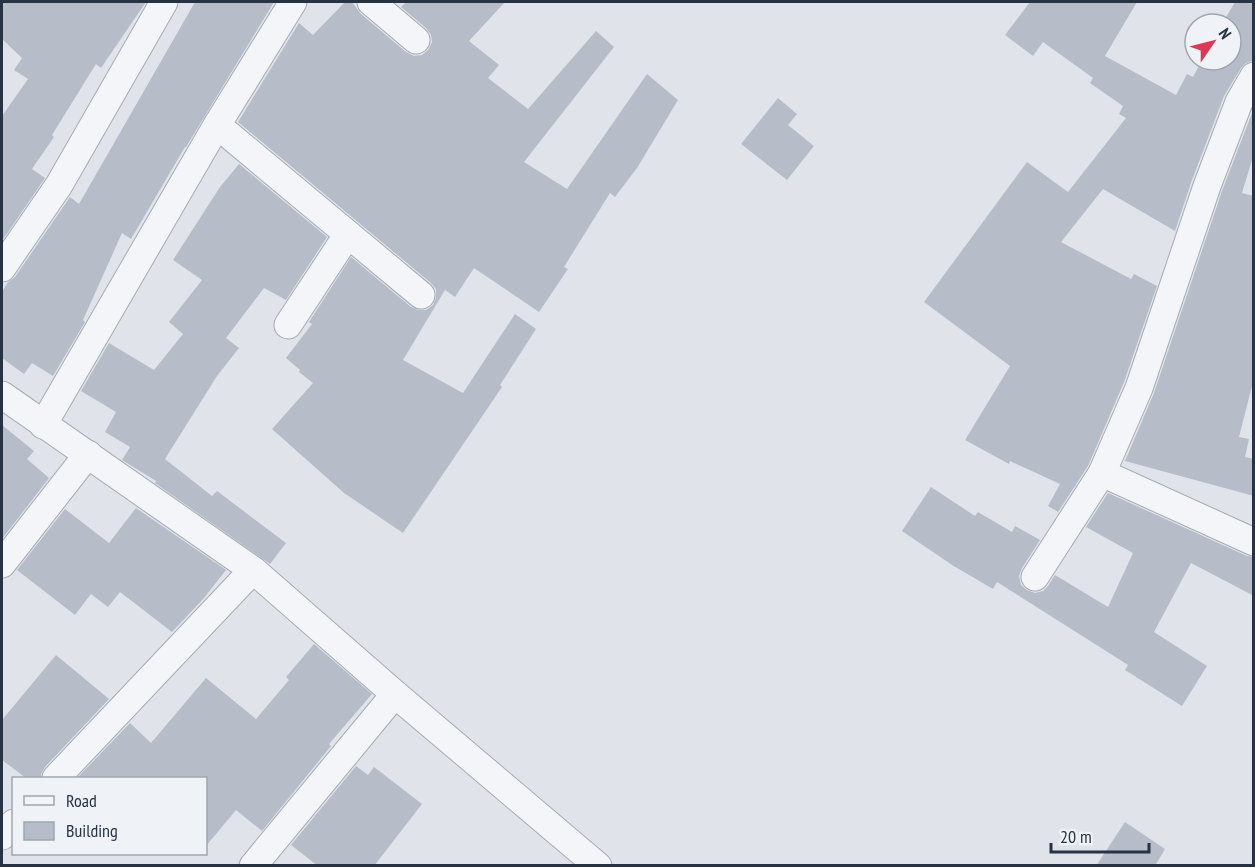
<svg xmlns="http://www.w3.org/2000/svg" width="1255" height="867" viewBox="0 0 1255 867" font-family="'PT Sans Narrow',sans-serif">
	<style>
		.building { fill: #b6bdc8 }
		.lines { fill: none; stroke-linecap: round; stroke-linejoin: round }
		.minor-casing { stroke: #a5abb5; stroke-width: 29 }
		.minor { stroke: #f3f5f8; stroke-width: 27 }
	</style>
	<rect width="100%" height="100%" fill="#e0e4ea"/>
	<g class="building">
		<path d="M2 2H146L101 68 96 64 52 135 54 137 32 169 45 178 2 241V116L28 79 14 70 22 58 2 39Z"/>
		<path d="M195 2H274L186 147H185L131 239 122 233 83 320 85 322 53 376 32 363 24 374 2 358V292L8 282 15 277 70 197 79 204Z"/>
		<path d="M345 2H352L361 14 406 52 414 56 422 55 428 50 432 42 431 35 426 28 401 7 406 2H505L469 41 499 65 488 78 528 109 596 31 614 47 524 162 567 189 647 74 678 100 637 168 615 197 610 193 564 267 568 269 539 312 474 268 455 297 445 290 403 360 463 393 515 314 536 329 500 385 502 387 403 533 344 493 272 429 313 383 299 372 300 370 286 358 312 324 309 322 351 257 411 307 418 310H426L433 305 436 298V289L431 283 238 122 299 23 313 35Z"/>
		<path d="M1030 2H1137L1105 56 1176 95 1187 74 1193 77 1202 60H1231V24H1222L1235 2H1254V60L1246 63 1241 68 1224 96 1192 180 1175 231 1103 189 1061 242 1131 279 1134 274 1157 286 1124 382 1088 466 1058 512 1048 506 1060 484 1010 461 1009 464 965 440 1010 366 924 302 1027 162 1068 192 1126 118 1119 114 1123 106 1090 83 1093 78 1043 42 1033 56 1005 35Z"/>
		<path d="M778 98 797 114 788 125 814 146 787 180 741 144Z"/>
		<path d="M1254 108V153L1242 193 1254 196V378L1239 437 1249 439 1245 457 1254 459V496L1125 461 1154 393 1222 191Z"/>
		<path d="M239 164 327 237 286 300 264 288 226 338 239 348 217 376 165 459 212 496 217 491 286 543 270 564 155 483 156 481 122 460 130 447 105 432 116 412 81 391 109 343 154 370 183 334 169 322 202 280 173 260 220 187Z"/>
		<path d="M2 425 34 451 27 459 49 478 2 539Z"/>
		<path d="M931 487 975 516 978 512 1012 532 1015 526 1040 540 1022 568 1019 576 1021 585 1027 590 1035 593 1043 591 1048 586 1055 575 1108 607 1133 553 1086 527 1108 493 1247 556 1254 557V596L1191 563 1154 632 1207 666 1182 706 1125 670 1128 665 997 582 993 589 952 565 902 531Z"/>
		<path d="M136 508 226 570 204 598 172 632 120 592 108 607 91 594 75 615 17 570 65 509 109 543Z"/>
		<path d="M314 644 372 694 329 744 331 746 262 831 236 810 206 846V778H77L130 723 151 743 206 678 256 719 289 680 286 677Z"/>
		<path d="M56 655 109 699 45 767 41 774V778H26L2 760V720Z"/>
		<path d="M356 766 368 775 374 767 422 804 374 866H318L291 845Z"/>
		<path d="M1125 822 1165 849 1155 866H1096Z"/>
	</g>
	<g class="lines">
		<g class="minor-casing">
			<g id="minor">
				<path d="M371 2 416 40"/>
				<path d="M217 125 421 295"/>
				<path d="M2 268 59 185 164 2"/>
				<path d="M288 325 348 234"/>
				<path d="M2 395 253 570 395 694 598 866"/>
				<path d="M43 425 217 125 293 2"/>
				<path d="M1102 473 1254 542"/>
				<path d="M2 564 88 454"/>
				<path d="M1035 577 1102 473 1139 388 1207 186 1239 102 1254 76"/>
				<path d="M56 778 253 570"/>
				<path d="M2 836 14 823"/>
				<path d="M253 866 395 694"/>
			</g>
		</g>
		<use href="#minor" class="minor"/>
	</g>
	<rect width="1255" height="867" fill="none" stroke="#273243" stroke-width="6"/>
	<rect x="12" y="777" width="195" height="78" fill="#eff3f7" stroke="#9fa6af" stroke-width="1.5"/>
	<rect x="24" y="796" width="30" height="9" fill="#f3f5f8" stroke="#9fa6af" stroke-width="1.5"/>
	<text x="66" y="807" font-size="18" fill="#273243">Road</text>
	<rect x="24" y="822" width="30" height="18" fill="#b6bdc8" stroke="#9fa6af" stroke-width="1.5"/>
	<text x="66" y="837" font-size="18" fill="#273243">Building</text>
	<g transform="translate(1213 42) rotate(55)"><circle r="28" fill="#eff3f7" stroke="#9fa6af" stroke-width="1.5"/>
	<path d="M0-4.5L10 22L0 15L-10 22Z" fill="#da3a58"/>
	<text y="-9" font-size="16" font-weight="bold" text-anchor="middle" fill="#273243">N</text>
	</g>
	<path d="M1051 843v9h98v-9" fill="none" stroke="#273243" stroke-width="3"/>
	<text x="1060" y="843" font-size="18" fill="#273243" stroke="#eff3f7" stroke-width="4.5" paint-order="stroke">20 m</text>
</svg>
